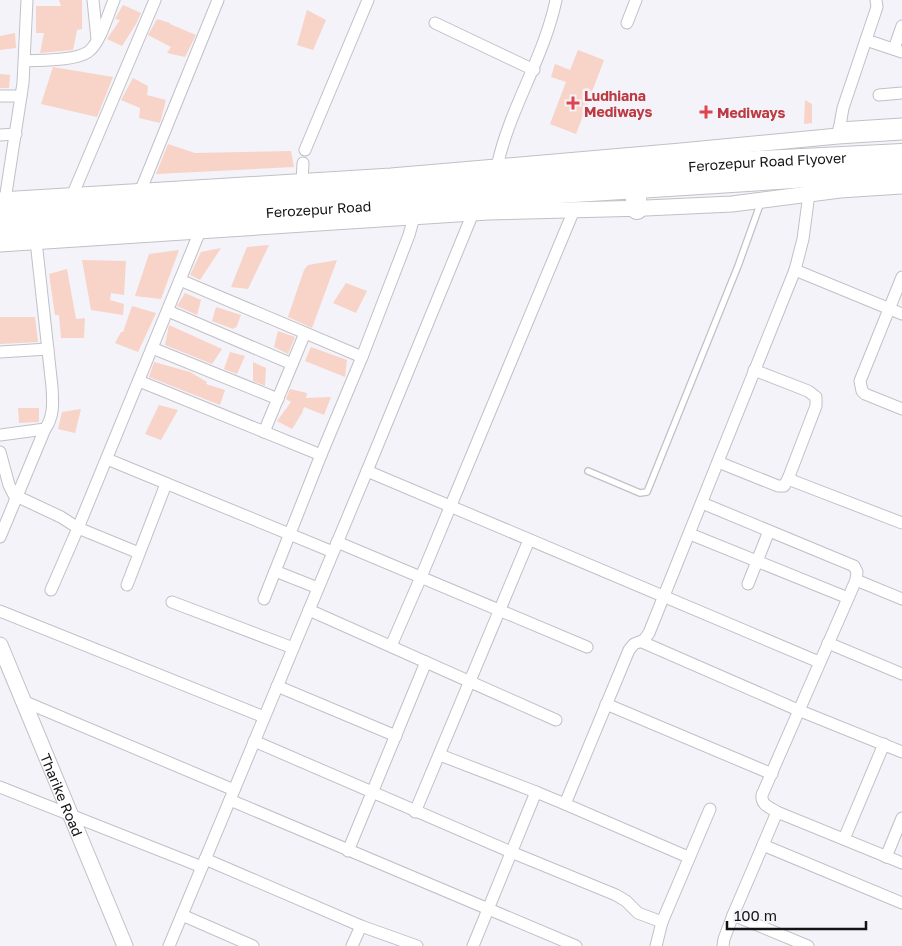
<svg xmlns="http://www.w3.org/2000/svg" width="902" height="946" viewBox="0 0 902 946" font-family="'Golos Text',sans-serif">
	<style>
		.building { fill: #f8d3c7 }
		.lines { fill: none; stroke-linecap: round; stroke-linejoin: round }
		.lane-casing { stroke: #c1c0c6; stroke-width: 8 }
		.street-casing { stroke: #c1c0c6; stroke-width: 13 }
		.secondary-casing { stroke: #c1c0c6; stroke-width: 17 }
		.highway-casing { stroke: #c1c0c6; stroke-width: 22 }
		.lane { stroke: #fff; stroke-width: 5.5 }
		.street { stroke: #fff; stroke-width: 11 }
		.secondary { stroke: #fff; stroke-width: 15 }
		.highway { stroke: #fff; stroke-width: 20 }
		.health-dot { fill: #e0444e; stroke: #f4f3f9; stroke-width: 2 }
		.labels { text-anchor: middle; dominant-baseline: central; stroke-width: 5; stroke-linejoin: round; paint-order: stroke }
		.health-label { font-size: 14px; font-weight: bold; fill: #be3a42; stroke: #f4f3f9; text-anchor: start }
		.street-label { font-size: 14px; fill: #131315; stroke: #f4f3f9 }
	</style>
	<rect width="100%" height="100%" fill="#f4f3f9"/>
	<g class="building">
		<path d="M59 0H82V29L77 30 73 50 40 53 44 33H36V6H61Z"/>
		<path d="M123 5 141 13 136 24 122 46 107 39 120 20 115 19Z"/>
		<path d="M307 10 326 20 313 50 297 45Z"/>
		<path d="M157 19 170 23V24L196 35 185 57 167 53 171 47 148 35Z"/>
		<path d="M15 33 16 48 0 50V36Z"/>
		<path d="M578 50 604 60 576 134 550 124 566 82 551 77 555 64 570 70Z"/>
		<path d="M53 67 113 77 97 117 41 104Z"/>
		<path d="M0 74 10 75 9 88H0Z"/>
		<path d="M133 78 148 86 147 95 166 100 160 123 139 118 140 108 121 100Z"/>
		<path d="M805 100 812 104V123L804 124Z"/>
		<path d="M168 144 195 153 291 151 294 167 156 174Z"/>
		<path d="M269 245 248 289 231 287 247 247Z"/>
		<path d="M221 248 200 280 190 275 201 252Z"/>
		<path d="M179 250 161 299 135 296 149 254Z"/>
		<path d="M82 260 126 261 124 295 111 293 110 300 124 304 123 315 91 310Z"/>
		<path d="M337 260 312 328 288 317 304 270 308 265Z"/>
		<path d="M67 269 76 319 85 318 84 338H61L59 315H55L49 274Z"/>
		<path d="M346 283 367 291 356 313 333 303Z"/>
		<path d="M185 293 201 300 197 315 177 306Z"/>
		<path d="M132 306 156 313 138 352 115 343 121 332H123Z"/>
		<path d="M216 307 241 315 236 328 235 327 233 329 212 321Z"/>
		<path d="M0 317H35L38 342 0 344Z"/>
		<path d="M169 325 222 349 212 364 165 345Z"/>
		<path d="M278 331 295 337 288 354 274 347Z"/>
		<path d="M311 347 347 360 345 377 305 361Z"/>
		<path d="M230 352 245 356 237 374 224 369Z"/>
		<path d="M154 362 190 372 207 382 206 384 225 390 220 405 149 377Z"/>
		<path d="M253 362 266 368 265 386 253 381Z"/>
		<path d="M290 389 307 393 306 398 331 397 324 415 304 407 302 413 292 429 277 421 291 402 286 399Z"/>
		<path d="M159 405 178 410 161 440 145 434Z"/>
		<path d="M18 408H39V422L19 423Z"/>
		<path d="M81 409 75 433 58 429 62 412Z"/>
	</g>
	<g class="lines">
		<g class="lane-casing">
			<path id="lane" d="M588 471 640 493 647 492 738 266 761 202"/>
		</g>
		<g class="street-casing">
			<g id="street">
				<path d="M93 0 97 39"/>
				<path d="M435 23 534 70"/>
				<path d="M627 23 636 0"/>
				<path d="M866 40 902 52"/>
				<path d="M894 49 902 26"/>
				<path d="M25 61C41 60 75 61 88 52 100 44 108 14 114 0"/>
				<path d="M879 95 902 93"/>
				<path d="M0 96H21"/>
				<path d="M839 128 902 124"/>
				<path d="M0 135 16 134"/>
				<path d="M838 136 843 108 877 7 876 0"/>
				<path d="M305 150 368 0"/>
				<path d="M497 167C509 109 544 58 556 0"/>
				<path d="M302 181 303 163"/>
				<path d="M140 192 218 0"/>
				<path d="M72 196 155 0"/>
				<path d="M5 200 23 83 27 0"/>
				<path d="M795 270 902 314"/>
				<path d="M902 277 860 381 862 391 865 394 902 409"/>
				<path d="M180 280 362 357"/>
				<path d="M168 311 292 364"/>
				<path d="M152 348 278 399"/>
				<path d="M0 352 48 349"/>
				<path d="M139 381 321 455 362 357 409 235 414 217"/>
				<path d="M264 432 305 333"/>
				<path d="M0 435 45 429C54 417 53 402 52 387L36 241"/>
				<path d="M0 452 9 485 14 495 61 517 78 528 139 553"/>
				<path d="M107 459 333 552"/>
				<path d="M718 462 778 486H784L788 479 816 406V397L808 391 754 370"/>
				<path d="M367 471 473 213"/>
				<path d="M788 479 902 523"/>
				<path d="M702 503 854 566 857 572 856 580"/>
				<path d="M690 534 848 598"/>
				<path d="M0 537 45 429"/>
				<path d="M337 542 587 647"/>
				<path d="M275 571 318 588"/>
				<path d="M748 584 769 531"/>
				<path d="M127 585 166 484"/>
				<path d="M51 590 78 528 200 231"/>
				<path d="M264 599 321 455"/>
				<path d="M902 599 856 580 762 795C761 805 769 807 777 812L902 863"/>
				<path d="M172 602 293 648"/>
				<path d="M309 610 556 720"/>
				<path d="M0 611 264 717"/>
				<path d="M642 642 798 710 902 752"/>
				<path d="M828 643 902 674"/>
				<path d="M391 646 421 577 574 210"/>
				<path d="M277 686 396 736"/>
				<path d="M23 701 234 790"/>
				<path d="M606 704 772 774"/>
				<path d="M254 741 511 852 616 895 626 901 638 913 662 922"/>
				<path d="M440 755 536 792"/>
				<path d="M0 787 202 867"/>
				<path d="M230 800 576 946"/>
				<path d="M565 804 688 857"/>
				<path d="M415 812 529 540"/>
				<path d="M777 812 763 845 902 903"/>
				<path d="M844 839 884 744"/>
				<path d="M348 851 426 662"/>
				<path d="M886 857 902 818"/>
				<path d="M205 859 361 926 417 946"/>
				<path d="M182 915 253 946"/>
				<path d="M733 915 808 946"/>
				<path d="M169 946 367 471 819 662"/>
				<path d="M352 946 361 926"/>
				<path d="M473 946 536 792 565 804 629 650 634 644 644 640 649 633 795 270 803 239 809 194"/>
				<path d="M656 946 662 922 710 809"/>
				<path d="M723 946 724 939 733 915 763 845"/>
			</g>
		</g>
		<g class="secondary-casing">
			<g id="secondary">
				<path d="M0 200 391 176 681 151 838 136 902 132"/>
				<path d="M0 244 488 212 646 208 732 204 840 190 902 186"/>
				<path id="s1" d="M0 645 125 946"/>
			</g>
		</g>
		<g class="highway-casing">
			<g id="highway">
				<path d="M635 188 637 209"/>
				<path id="s2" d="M0 213 363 191 740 162 902 154"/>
				<path id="s3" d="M0 229 902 171"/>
			</g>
		</g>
		<use href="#lane" class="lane"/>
		<use href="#street" class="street"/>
		<use href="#secondary" class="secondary"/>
		<use href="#highway" class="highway"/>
	</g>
	<g class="health-dot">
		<path d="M570.5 95.5h5v5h5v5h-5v5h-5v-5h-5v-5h5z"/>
		<path d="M703.5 104.5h5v5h5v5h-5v5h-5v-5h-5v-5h5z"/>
	</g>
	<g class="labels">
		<g class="health-label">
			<text x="584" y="95">Ludhiana<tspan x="584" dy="16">Mediways</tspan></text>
			<text x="717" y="112">Mediways</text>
		</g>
		<g class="street-label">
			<text stroke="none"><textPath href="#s2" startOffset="769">Ferozepur Road Flyover</textPath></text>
			<text stroke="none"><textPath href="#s3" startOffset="319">Ferozepur Road</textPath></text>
			<text stroke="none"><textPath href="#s1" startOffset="162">Tharike Road</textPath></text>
		</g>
	</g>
	<path d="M727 921v8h139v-8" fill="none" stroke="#131315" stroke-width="2.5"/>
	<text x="734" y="921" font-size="15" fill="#131315" stroke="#f4f3f9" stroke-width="4" paint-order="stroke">100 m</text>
</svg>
